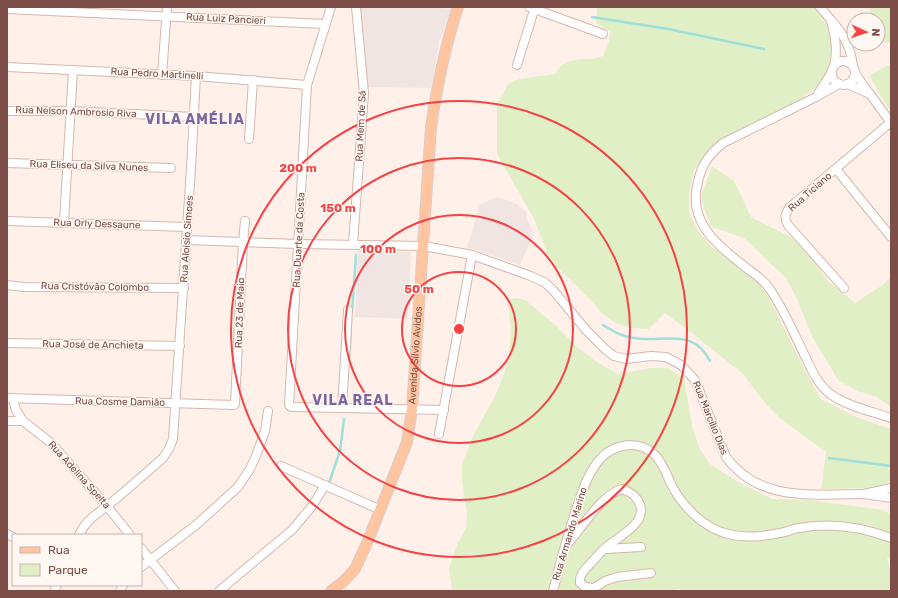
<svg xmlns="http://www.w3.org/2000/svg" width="898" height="598" viewBox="0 0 898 598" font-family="Rubik,sans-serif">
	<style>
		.industrial { fill: #f0e5e2 }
		.green { fill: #e0efc5 }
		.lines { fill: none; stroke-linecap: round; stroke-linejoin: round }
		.stream { stroke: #9fdfd9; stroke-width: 2.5 }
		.minor-casing { stroke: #d5b7af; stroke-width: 10 }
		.major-casing { stroke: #dbcdcc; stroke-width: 12 }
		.minor { stroke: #fff; stroke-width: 8 }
		.major { stroke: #ffc5a0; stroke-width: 10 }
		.ring { fill: none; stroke: #f54245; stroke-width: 2 }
		.labels { text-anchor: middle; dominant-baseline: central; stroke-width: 3; stroke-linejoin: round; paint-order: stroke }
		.street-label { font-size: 10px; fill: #7d4e48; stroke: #fff7f2 }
		.district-label { font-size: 14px; font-weight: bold; letter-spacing: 1px; fill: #7e65a0; stroke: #fff7f2 }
		.centre { fill: #f54245; stroke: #fff7f2; stroke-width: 2 }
		.ring-label { font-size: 12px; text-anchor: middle; font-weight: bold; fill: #f54245; stroke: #fff7f2; stroke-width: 3; stroke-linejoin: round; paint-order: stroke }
	</style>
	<rect width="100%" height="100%" fill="#fff1e9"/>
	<g class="industrial">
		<path d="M361 7H433L451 9 439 42 431 88 368 87Z"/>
		<path d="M497 197 517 204 526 212 527 220 534 233 520 265 467 247 478 212V205Z"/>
		<path d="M358 250 411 252 408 319 355 317Z"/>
	</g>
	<g class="green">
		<path d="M597 7H814L830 29 834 55 827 78 800 100 713 146 694 170 689 193V213L698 231 712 247 756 280 768 296 809 378 821 399 856 417 891 429V481L876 488 821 489 826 452 781 419 766 404 742 373 689 331 665 313 649 329 632 328 618 324 604 315 586 295 557 267 547 253 534 219 497 154V104L508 84 519 79 555 74C557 71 560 66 563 64 575 57 590 61 603 56L609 41 610 31 596 23Z"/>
		<path d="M870 7H891V43L878 42V20H870Z"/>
		<path d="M891 64V113L869 75Z"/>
		<path d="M712 166 734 181 751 217 802 243 828 281 855 303 884 284 891 276V407L877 397 858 391 838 380 813 338 796 297 786 278 744 238 712 227 705 211 701 196Z"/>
		<path d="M515 298 525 300 553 323 576 346 597 362 618 374 650 368H667L684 378 692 426 700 449 710 464 740 483 772 499 809 500 883 510 891 514V557L887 559 891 572V591H684L680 589 663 591H452L449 568 458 543 466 528 467 513 462 481V464L472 438 496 394 504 374 509 355 511 332 509 310 510 299Z"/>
	</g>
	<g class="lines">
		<g class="stream">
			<path d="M592 17 668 29 764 49"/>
			<path d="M352 312 356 255"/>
			<path d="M603 325C613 331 622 337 634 338 664 343 693 327 710 361"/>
			<path d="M349 362 351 321"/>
			<path d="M829 458 891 466"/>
			<path d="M329 483 340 451 344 419"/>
		</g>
		<g class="minor-casing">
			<g id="minor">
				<path d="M331 7 307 85 289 405 291 407 444 410"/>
				<path d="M529 7 603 34"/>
				<path d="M820 7 831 20"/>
				<path d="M7 9 325 24"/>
				<path d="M517 65 535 7"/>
				<path d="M834 66C838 49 835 36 831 20 845 36 850 46 853 66"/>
				<path d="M7 67 196 76 307 85"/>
				<path d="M832 72 816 97 839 84"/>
				<path d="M162 75 167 7"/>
				<path d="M847 84 870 94C865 88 861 82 857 76 854 72 855 68 852 65 849 62 846 61 843 61 840 61 837 63 835 65 822 80 850 96 855 74"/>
				<path d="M870 94 891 123"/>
				<path d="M816 97 723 143C707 156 701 166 697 186 689 223 718 246 744 266 753 273 763 279 769 288 783 307 795 336 806 358 812 371 818 384 829 393 846 406 871 411 891 418"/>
				<path d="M7 111H71L194 117"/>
				<path d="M249 139 253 80"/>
				<path d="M7 163 171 168"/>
				<path d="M836 169 891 237"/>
				<path d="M7 221 187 227"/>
				<path d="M64 222 73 70"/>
				<path d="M186 240 299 244 424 246 472 255 528 275 544 282 553 290 586 330 606 350 614 356 626 359 651 356 666 357 681 365 695 380 726 457C760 503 814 494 864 494"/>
				<path d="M353 244 364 93 356 7"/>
				<path d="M7 285 24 287 184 288"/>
				<path d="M844 288 788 225C784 218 785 215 789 208L891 122"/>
				<path d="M7 343 180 346"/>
				<path d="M7 398 234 405 235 404 243 242 245 221"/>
				<path d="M13 399 16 410 23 421 51 443 107 506 130 535"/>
				<path d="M342 408 348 310"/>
				<path d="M7 421H23"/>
				<path d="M439 434 472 255"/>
				<path d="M281 466 381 510"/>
				<path d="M891 488 864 494 891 498"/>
				<path d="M7 534 13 537"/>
				<path d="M79 535C87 518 98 514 112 502 129 488 146 473 163 458L169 449 173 439 191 168 196 76"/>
				<path d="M566 546C580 530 602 494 622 489 631 492 637 496 640 505 647 524 616 538 604 549 599 554 594 560 589 565 584 571 579 575 580 583L585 587 594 588 605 581 617 577 651 573"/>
				<path d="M141 548 175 591"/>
				<path d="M605 549 641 547"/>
				<path d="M141 567 196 525 238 487 250 469 256 456 265 431 268 411"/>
				<path d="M54 591 57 585"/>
				<path d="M120 591 123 585"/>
				<path d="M219 591 292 530 313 505 325 485"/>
				<path d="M553 591C559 566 566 541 574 516 581 495 587 472 603 456 609 450 621 445 630 445 638 445 648 448 655 455 663 463 667 476 672 486 683 507 704 528 728 534 747 539 766 536 785 532 790 531 794 528 799 528 831 522 861 527 891 538"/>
			</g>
		</g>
		<g class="major-casing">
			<g id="major">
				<path id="s1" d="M331 591 344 581 355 569 367 543 407 442 412 409 431 127C437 86 445 46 458 7"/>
			</g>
		</g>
		<use href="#minor" class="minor"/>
		<use href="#major" class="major"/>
	</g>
	<g class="ring">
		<circle cx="459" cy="329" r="57"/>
		<circle cx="459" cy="329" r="114"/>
		<circle cx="459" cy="329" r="171"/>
		<circle cx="459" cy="329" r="228"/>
	</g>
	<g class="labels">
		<g class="street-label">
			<text transform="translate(226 19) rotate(3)">Rua Luiz Pancieri</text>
			<text transform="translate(157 74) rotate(3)">Rua Pedro Martinelli</text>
			<text transform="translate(76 112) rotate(2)">Rua Nelson Ambrosio Riva</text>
			<text transform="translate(361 126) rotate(-87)">Rua Mem de Sá</text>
			<text transform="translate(89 166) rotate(2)">Rua Eliseu da Silva Nunes</text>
			<text transform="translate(810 192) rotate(-41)">Rua Ticiano</text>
			<text transform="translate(97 224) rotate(2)">Rua Orly Dessaune</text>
			<text transform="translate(187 239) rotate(-86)">Rua Aloisio Simoes</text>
			<text transform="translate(299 240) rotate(-87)">Rua Duarte da Costa</text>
			<text transform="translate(95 287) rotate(1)">Rua Cristóvão Colombo</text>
			<text transform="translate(240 313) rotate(-88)">Rua 23 de Maio</text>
			<text transform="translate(93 345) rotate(1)">Rua José de Anchieta</text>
			<text stroke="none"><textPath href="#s1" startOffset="257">Avenida Sílvio Avidos</textPath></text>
			<text transform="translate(120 402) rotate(1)">Rua Cosme Damião</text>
			<text transform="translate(710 418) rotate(68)">Rua Marcílio Dias</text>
			<text transform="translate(79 475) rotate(48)">Rua Adelina Spelta</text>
			<text transform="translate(570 534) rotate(-73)">Rua Armando Marino</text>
		</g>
		<g class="district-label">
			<text x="195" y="119">VILA AMÉLIA</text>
			<text x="353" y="400">VILA REAL</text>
		</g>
	</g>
	<circle cx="459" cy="329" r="6" class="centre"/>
	<g class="ring-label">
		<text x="298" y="172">200 m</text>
		<text x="338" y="212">150 m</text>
		<text x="378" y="253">100 m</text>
		<text x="419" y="293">50 m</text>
	</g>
	<rect width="898" height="598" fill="none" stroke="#7d4e48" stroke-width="16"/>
	<rect x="12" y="534" width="130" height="52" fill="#fff7f2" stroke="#cbb3ae"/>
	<rect x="20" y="547" width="20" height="6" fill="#ffc5a0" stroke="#cbb3ae"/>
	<text x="48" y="554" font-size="12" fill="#7d4e48">Rua</text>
	<rect x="20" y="564" width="20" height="12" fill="#e0efc5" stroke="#cbb3ae"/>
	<text x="48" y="574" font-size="12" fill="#7d4e48">Parque</text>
	<g transform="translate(866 32) rotate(93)"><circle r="19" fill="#fff7f2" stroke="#cbb3ae"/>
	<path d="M0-3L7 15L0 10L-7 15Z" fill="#f54245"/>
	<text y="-6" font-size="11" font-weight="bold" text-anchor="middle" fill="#7d4e48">N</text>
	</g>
</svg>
